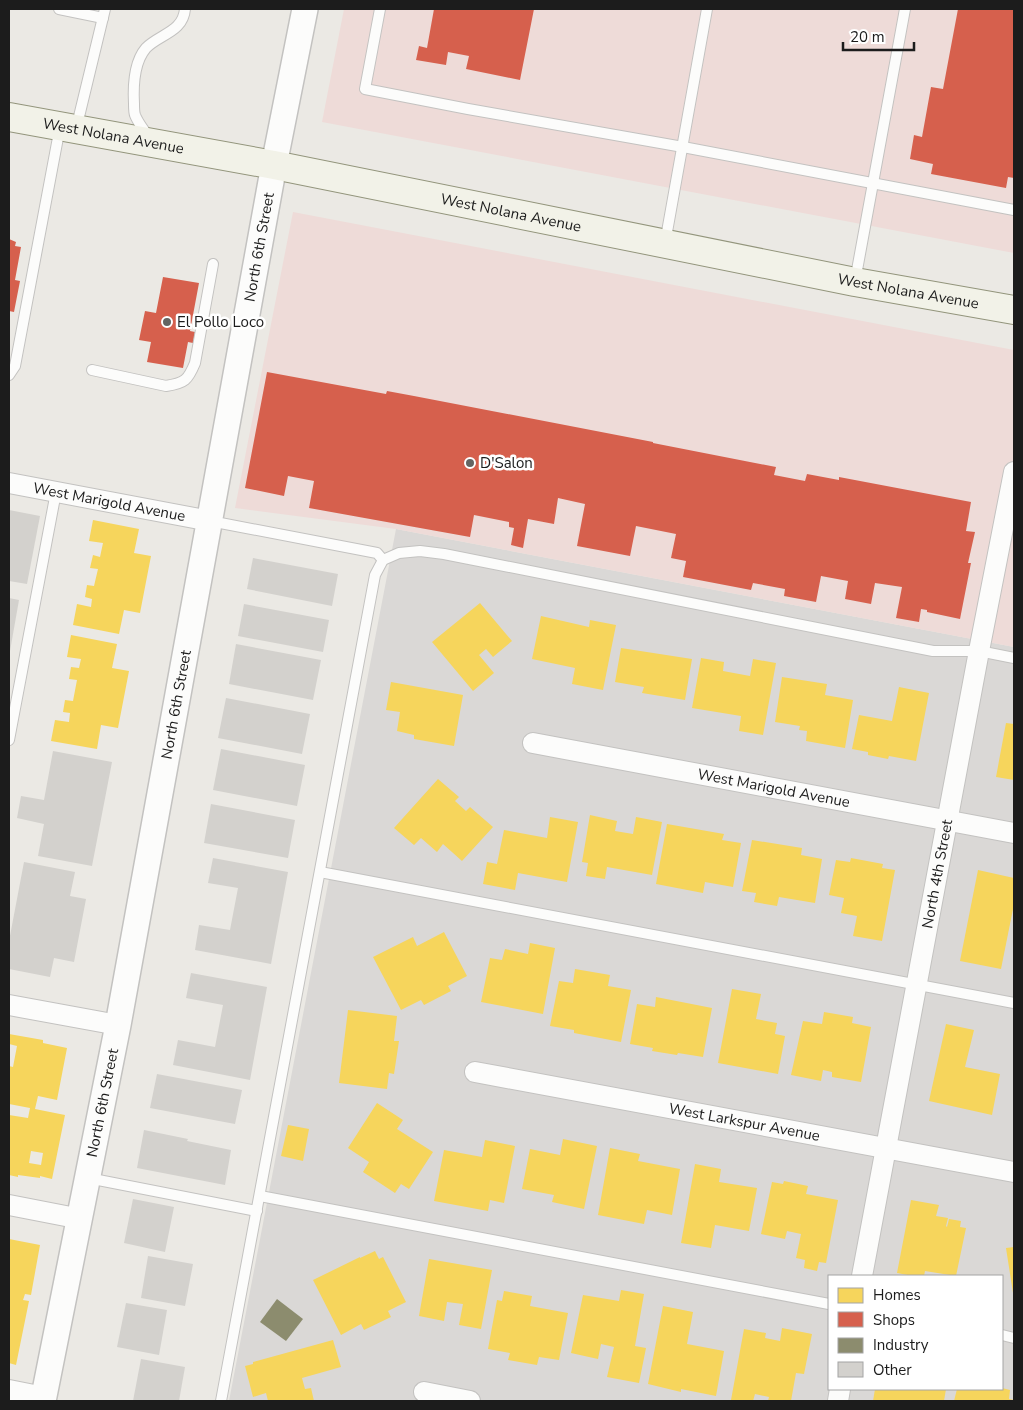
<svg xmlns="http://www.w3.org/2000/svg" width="1023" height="1410" viewBox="0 0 1023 1410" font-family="'Nunito Sans',sans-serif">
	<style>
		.residential { fill: #dad8d6; fill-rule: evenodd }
		.commercial { fill: #eedbd8 }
		.homes { fill: #f6d55c; fill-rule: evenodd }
		.shops { fill: #d6604d }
		.industry { fill: #8c8c6e }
		.building { fill: #d3d1cd }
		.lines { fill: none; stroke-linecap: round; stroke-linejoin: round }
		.service-casing { stroke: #c3c2c0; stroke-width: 12 }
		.minor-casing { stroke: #c3c2c0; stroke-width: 22 }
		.tertiary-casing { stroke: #c3c2c0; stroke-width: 28 }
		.secondary-casing { stroke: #93957c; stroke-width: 30 }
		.service { stroke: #fcfcfb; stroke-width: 10 }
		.minor { stroke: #fcfcfb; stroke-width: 20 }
		.tertiary { stroke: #fcfcfb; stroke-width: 25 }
		.secondary { stroke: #f2f2e8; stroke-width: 28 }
		.poi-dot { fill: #646462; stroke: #fff; stroke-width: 2 }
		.labels { text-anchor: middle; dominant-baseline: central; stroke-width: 5; stroke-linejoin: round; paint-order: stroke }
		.street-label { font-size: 15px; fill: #1c1c1c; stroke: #fff }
		.poi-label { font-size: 15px; fill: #1c1c1c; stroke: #fff; text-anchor: start }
	</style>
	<rect width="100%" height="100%" fill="#ebe9e4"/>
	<path class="residential" d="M396 529 1014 647V1401H229ZM829 1276H1002V1389H829Z"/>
	<g class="commercial">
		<path d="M344 9H1014V253L322 122Z"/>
		<path d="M293 212 1014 350V647L396 529 235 508Z"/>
	</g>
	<g class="homes">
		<path d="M93 520 139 529 134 553 151 556 140 613 124 610 119 634 73 625 77 604 91 607 92 599 85 597 87 585 94 586 98 569 90 568 93 555 100 557 103 543 89 541Z"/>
		<path d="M480 603 512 641 493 657 486 649 479 655 494 673 473 691 432 642Z"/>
		<path d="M541 616 589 627 590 620 616 625 603 690 572 684 575 668 532 659Z"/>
		<path d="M71 635 117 644 112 668 129 671 118 728 101 725 97 749 51 741 55 720 69 722 70 713 63 712 65 700 73 701 77 680 69 679 71 667 79 668 81 659 67 657Z"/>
		<path d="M621 648 692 659 685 700 642 693 644 687 615 682Z"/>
		<path d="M701 658 724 662 723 671 750 676 753 659 776 663 763 735 739 731 741 716 692 708Z"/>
		<path d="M782 677 827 684 825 695 853 700 845 748 806 741 807 731 799 730 800 726 775 722Z"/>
		<path d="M391 682 463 695 454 746 414 739V735L397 731 400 712 386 710Z"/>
		<path d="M899 687 929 693 916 761 889 756 888 759 868 755V752L852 749 859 715 892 721Z"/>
		<path d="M1006 723 1014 724V780L996 777Z"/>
		<path d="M438 779 459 797 455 801 466 811 470 807 493 827 462 861 443 844 437 852 421 838 414 845 394 828Z"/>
		<path d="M590 815 617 821 615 831 633 834 636 817 662 822 652 875 607 867 605 879 586 876 588 863 582 862Z"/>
		<path d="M550 817 578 822 567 882 518 873 515 890 483 884 487 862 497 864 504 830 547 838Z"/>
		<path d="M667 824 724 834 722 840 741 843 733 887 705 882 703 893 656 884Z"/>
		<path d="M752 840 802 848 801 855 822 859 815 903 779 897 777 906 754 902 756 893 742 891Z"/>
		<path d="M851 858 883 864 882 868 895 870 882 941 853 936 857 916 841 913 844 898 829 895 836 860 850 862Z"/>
		<path d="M978 870 1014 878V904L1001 969 960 961Z"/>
		<path d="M444 932 467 976 448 986 451 991 424 1005 421 1000 401 1010 373 957 413 937 417 946Z"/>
		<path d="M530 943 555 948 543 1014 481 1002 490 958 502 960 505 949 528 954Z"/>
		<path d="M575 969 610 975 608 986 631 990 621 1042 574 1033V1030L550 1026 559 981 573 983Z"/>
		<path d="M732 989 761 994 756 1019 777 1023 775 1034 785 1036 778 1074 718 1063Z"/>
		<path d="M656 997 712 1008 703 1057 678 1053 677 1055 652 1051 653 1048 630 1044 637 1004 655 1007Z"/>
		<path d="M348 1010 397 1016 394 1041H399L394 1074 389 1073 387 1089 339 1083Z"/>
		<path d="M824 1012 853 1017 852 1023 871 1027 861 1082 832 1077V1072L823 1070 821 1081 791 1075 803 1021 822 1024Z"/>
		<path d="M946 1024 974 1030 965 1067 1000 1074 992 1115 929 1101Z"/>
		<path d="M9 1034 43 1040V1043L67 1048 57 1100 38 1096 35 1109 65 1115 52 1179 40 1176V1178L18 1175V1177L9 1175V1115L28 1118 30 1108 9 1104V1066L13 1067 17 1046 9 1044ZM31 1151 43 1153 41 1165 29 1163Z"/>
		<path d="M377 1103 403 1120 397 1129 433 1152 409 1189 401 1184 395 1193 363 1172 369 1162 348 1148Z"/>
		<path d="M288 1125 309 1129 303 1161 281 1156Z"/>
		<path d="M563 1139 597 1146 584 1209 552 1202 554 1195 522 1189 530 1149 560 1155Z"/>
		<path d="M485 1140 515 1146 504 1203 490 1200 488 1211 434 1201 444 1150 482 1157Z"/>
		<path d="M610 1148 640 1154 638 1161 680 1169 672 1215 647 1210 644 1224 598 1215Z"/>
		<path d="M695 1164 721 1169 719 1182 757 1188 749 1231 715 1225 711 1248 681 1243Z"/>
		<path d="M784 1181 808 1186 806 1194 838 1200 826 1263 819 1262 817 1271 804 1268 805 1260 796 1258 801 1234 787 1231 785 1239 761 1234 772 1182 783 1184Z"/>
		<path d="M911 1200 939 1205 936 1216 948 1218 946 1226 947 1227 949 1219 961 1221 960 1227 966 1228 956 1276 925 1271 924 1276H913L897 1273Z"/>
		<path d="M9 1239 40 1245 31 1295 25 1294 23 1300 29 1301 16 1365 9 1363Z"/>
		<path d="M1014 1247V1293H1013L1006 1248Z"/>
		<path d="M375 1251 379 1259 383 1257 406 1302 388 1311 391 1317 364 1330 361 1324 341 1335 313 1280 360 1257V1258Z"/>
		<path d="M429 1259 492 1270 481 1329 459 1325 463 1304 447 1302 444 1321 419 1316Z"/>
		<path d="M621 1290 644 1294 635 1346 646 1348 639 1383 607 1377 614 1347 601 1344 598 1359 571 1353 583 1295 619 1301Z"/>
		<path d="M504 1291 532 1296 530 1306 568 1313 559 1360 539 1357 537 1365 508 1360 510 1353 488 1349 497 1300 502 1301Z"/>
		<path d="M663 1306 693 1312 687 1344 724 1351 716 1396 681 1389V1392L648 1384Z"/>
		<path d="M782 1328 812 1334 804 1374 796 1373 791 1401H768L769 1397 755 1394 753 1401 731 1400 744 1329 766 1333 765 1338 780 1341Z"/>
		<path d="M333 1340 341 1367 302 1378 305 1389 311 1388 314 1401H268L266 1393 253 1397 245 1366 253 1364V1362Z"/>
		<path d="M1002 1388 1010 1390 1009 1399 1014 1400V1401H954L957 1389Z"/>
		<path d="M875 1389H946L944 1401H873Z"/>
	</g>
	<g class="shops">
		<path d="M434 9H534L520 80 466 69 469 56 448 52 446 65 416 60 419 46 427 48Z"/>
		<path d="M958 9H1014V178L1008 177 1006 188 931 174 933 164 910 159 914 135 922 137 931 87 943 89Z"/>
		<path d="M9 239 16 242 15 246 21 247 15 280 20 281 14 312 9 311Z"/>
		<path d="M163 277 199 283 190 331 195 332 193 343 188 342 183 368 147 362 151 342 139 340 145 311 156 313Z"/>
		<path d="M267 372 386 394 387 391 414 396 653 442V443L776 467 774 475 805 481 807 474 839 480V477L971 502 966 531 975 532 968 563H971L960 619 927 612V610L921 609 919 622 896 618 902 587 875 583 871 604 845 599 848 581 821 576 816 602 784 596 785 589 753 583 751 590 683 577 686 561 671 558 676 534 636 526 630 556 577 546 585 504 558 498 554 524 528 519 523 548 511 545 514 528 509 527V522L474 515 470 537 309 508 314 481 288 476 284 496 245 488Z"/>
	</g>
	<path class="industry" d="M277 1299 303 1319 286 1341 260 1322Z"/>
	<g class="building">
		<path d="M9 510 40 516 27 584 9 581Z"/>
		<path d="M253 558 338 574 332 606 247 589Z"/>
		<path d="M9 598 19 600 10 651 9 650Z"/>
		<path d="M244 604 329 620 323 652 238 636Z"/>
		<path d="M236 644 321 660 313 700 229 684Z"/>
		<path d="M226 698 310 714 302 754 218 738Z"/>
		<path d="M221 749 305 765 297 806 213 790Z"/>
		<path d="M53 751 112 762 92 866 38 856 44 824 17 818 21 796 44 800Z"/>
		<path d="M211 804 295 820 288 858 204 843Z"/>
		<path d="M213 858 288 872 271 964 195 950 199 925 230 930 238 888 208 883Z"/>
		<path d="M24 862 75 872 70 896 86 899 74 962 54 958 50 977 9 969V941Z"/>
		<path d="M191 973 267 987 250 1080 173 1065 178 1040 215 1047 223 1005 186 998Z"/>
		<path d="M157 1074 242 1090 235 1124 150 1108Z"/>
		<path d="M144 1130 188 1139 187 1141 231 1150 225 1185 137 1168Z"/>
		<path d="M133 1199 174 1207 165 1252 124 1243Z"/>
		<path d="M148 1256 193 1264 185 1306 141 1298Z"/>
		<path d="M126 1303 167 1310 159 1355 117 1347Z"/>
		<path d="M141 1359 185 1367 179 1401H133Z"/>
	</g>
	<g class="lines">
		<g class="service-casing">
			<g id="service">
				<path d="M59 9 103 18"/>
				<path d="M380 9 365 89 468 109 683 147 1014 210"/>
				<path d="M76 129 105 9"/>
				<path d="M149 138C145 131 138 123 135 115 134 112 134 107 134 104 133 86 134 62 146 48 160 34 183 32 185 9"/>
				<path d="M665 243 707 9"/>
				<path d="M855 281 905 9"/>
				<path d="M92 370 166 386C185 383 188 380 195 363L213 264"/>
				<path d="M9 375 15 366 60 127"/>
				<path d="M210 521 377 553 383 560"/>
				<path d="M9 740 56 492"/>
				<path d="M320 872 1014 1003"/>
				<path d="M88 1178 257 1211"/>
				<path d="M260 1196 829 1304"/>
				<path d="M1002 1335 1014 1338"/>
				<path d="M221 1401 375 575 383 560 399 553 420 551 444 554 933 651H979L1014 658"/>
			</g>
		</g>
		<g class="minor-casing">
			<g id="minor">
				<path id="s1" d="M9 483 210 521"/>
				<path id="s2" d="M533 743 1014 833"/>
				<path d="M9 1005 118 1025"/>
				<path id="s3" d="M475 1072 1014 1172"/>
				<path d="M9 1205 81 1219"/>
				<path id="s4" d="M862 1276 979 651 1014 472"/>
				<path d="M9 1390 44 1397"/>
				<path d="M424 1392 470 1401"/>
				<path d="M838 1401 840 1389"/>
			</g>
		</g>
		<g class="tertiary-casing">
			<g id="tertiary">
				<path id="s5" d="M43 1401 118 1025 274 165 305 9"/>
			</g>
		</g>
		<g class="secondary-casing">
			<g id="secondary">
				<path id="s6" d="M9 117 274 165 855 282 1014 310"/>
			</g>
		</g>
		<use href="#service" class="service"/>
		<use href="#minor" class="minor"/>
		<use href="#tertiary" class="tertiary"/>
		<use href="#secondary" class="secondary"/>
	</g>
	<g class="poi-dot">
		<circle cx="167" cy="322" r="5"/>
		<circle cx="470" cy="463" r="5"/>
	</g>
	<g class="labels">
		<g class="street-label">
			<text stroke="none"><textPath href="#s6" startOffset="106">West Nolana Avenue</textPath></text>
			<text stroke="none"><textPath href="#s6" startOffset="511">West Nolana Avenue</textPath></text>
			<text stroke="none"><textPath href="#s5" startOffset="1174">North 6th Street</textPath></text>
			<text stroke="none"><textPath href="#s6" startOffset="916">West Nolana Avenue</textPath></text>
			<text stroke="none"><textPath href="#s1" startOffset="102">West Marigold Avenue</textPath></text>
			<text stroke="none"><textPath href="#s5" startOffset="709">North 6th Street</textPath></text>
			<text stroke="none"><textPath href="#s2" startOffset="245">West Marigold Avenue</textPath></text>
			<text stroke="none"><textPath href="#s4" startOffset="409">North 4th Street</textPath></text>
			<text stroke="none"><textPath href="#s5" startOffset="304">North 6th Street</textPath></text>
			<text stroke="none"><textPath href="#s3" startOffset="274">West Larkspur Avenue</textPath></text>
		</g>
		<g class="poi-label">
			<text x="177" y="322">El Pollo Loco</text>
			<text x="480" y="463">D'Salon</text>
		</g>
	</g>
	<rect width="1023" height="1410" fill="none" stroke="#1c1c1c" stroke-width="20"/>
	<rect x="828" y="1275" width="175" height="115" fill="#ffffff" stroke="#a4a4a4"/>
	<rect x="838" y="1288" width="25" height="15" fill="#f6d55c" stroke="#a4a4a4"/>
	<text x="873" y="1300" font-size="15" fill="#1c1c1c">Homes</text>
	<rect x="838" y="1312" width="25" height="15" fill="#d6604d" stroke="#a4a4a4"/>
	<text x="873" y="1325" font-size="15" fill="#1c1c1c">Shops</text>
	<rect x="838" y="1338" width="25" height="15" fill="#8c8c6e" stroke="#a4a4a4"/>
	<text x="873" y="1350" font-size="15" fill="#1c1c1c">Industry</text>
	<rect x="838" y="1362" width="25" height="15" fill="#d3d1cd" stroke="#a4a4a4"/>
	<text x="873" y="1375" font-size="15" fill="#1c1c1c">Other</text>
	<path d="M843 42v8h71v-8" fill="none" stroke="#1c1c1c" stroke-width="2.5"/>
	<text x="850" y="42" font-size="15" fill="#1c1c1c" stroke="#ffffff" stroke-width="4" paint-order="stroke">20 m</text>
</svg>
